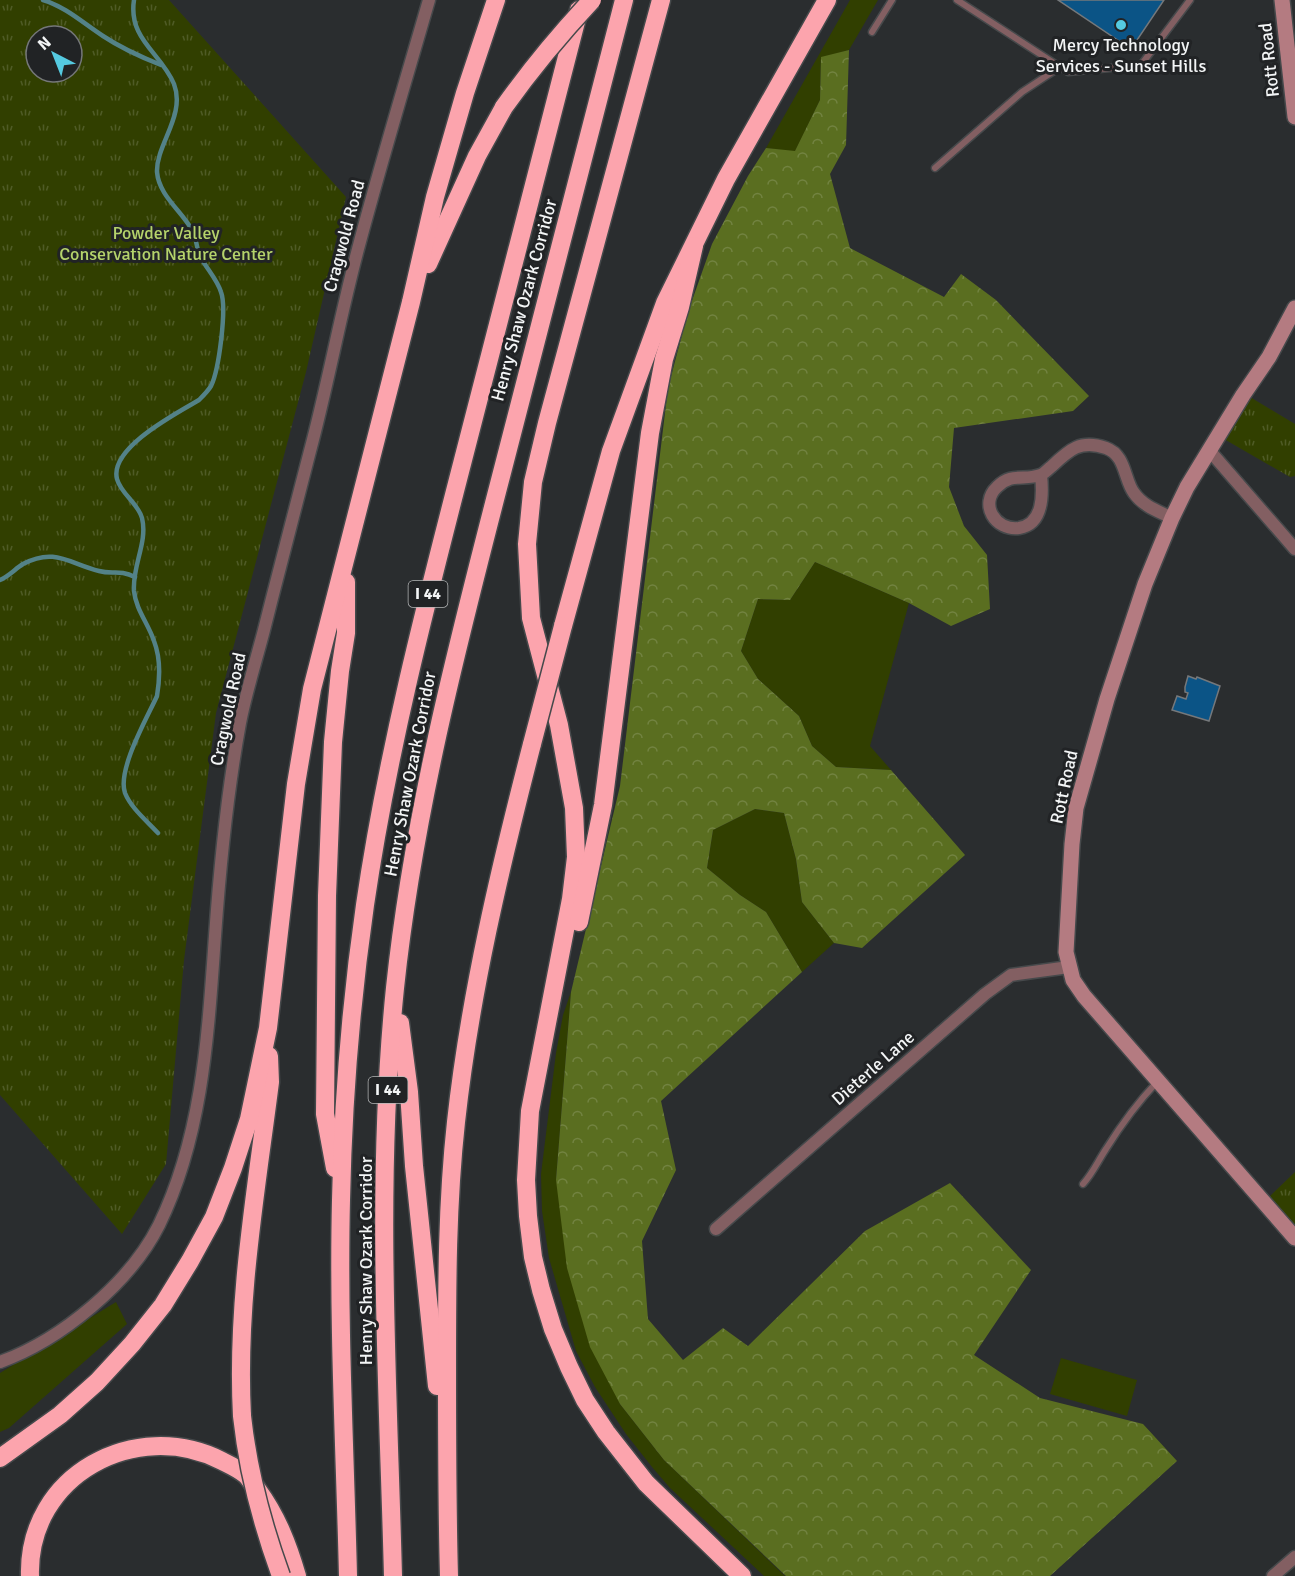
<svg xmlns="http://www.w3.org/2000/svg" width="1295" height="1576" viewBox="0 0 1295 1576" font-family="Signika,sans-serif">
	<style>
		.grass { fill: #313f00 }
		.forest { fill: url(#forest-crowns) }
		.park { fill: url(#park-tufts); fill-rule: evenodd }
		.lines { fill: none; stroke-linecap: round; stroke-linejoin: round }
		.stream { stroke: #538288; stroke-width: 4.5 }
		.building { fill: #0b5486; stroke: #75787b; stroke-width: 1.5 }
		.lane-casing { stroke: #46494b; stroke-width: 9 }
		.street-casing { stroke: #46494b; stroke-width: 15 }
		.secondary-casing { stroke: #46494b; stroke-width: 18 }
		.highway-casing { stroke: #46494b; stroke-width: 21 }
		.lane { stroke: #835f62; stroke-width: 6 }
		.street { stroke: #835f62; stroke-width: 12 }
		.secondary { stroke: #b47b81; stroke-width: 15 }
		.highway { stroke: #fca4ad; stroke-width: 18 }
		.highway-bridge-casing { stroke: #46494b; stroke-width: 21; stroke-linecap: butt }
		.highway-bridge { stroke: #fca4ad; stroke-width: 18 }
		.poi-dot { fill: #55cae0; stroke: #212325; stroke-width: 2 }
		.labels { text-anchor: middle; dominant-baseline: central; stroke-width: 6; stroke-linejoin: round; paint-order: stroke }
		.shield { fill: #212325; stroke: #b4b6b7; stroke-width: 1.5 }
		.shield-label { font-size: 16px; font-weight: bold; fill: #f3f5f6 }
		.poi-label { font-size: 18px; fill: #f3f5f6; stroke: #212325 }
		.street-label { font-size: 18px; fill: #f3f5f6; stroke: #212325 }
		.park-label { font-size: 18px; fill: #b5d36b; stroke: #212325 }
	</style>
	<defs>
		<pattern id="forest-crowns" width="20" height="18" patternUnits="userSpaceOnUse" patternTransform="scale(1.5)"><rect width="20" height="18" fill="#5a6e20"/><path d="M2 6a3 3 0 1 1 6 0M12 15a3 3 0 1 1 6 0" fill="none" stroke="#728341"/></pattern>
		<pattern id="park-tufts" width="24" height="20" patternUnits="userSpaceOnUse" patternTransform="scale(1.5)"><rect width="24" height="20" fill="#313f00"/><path d="M3 7l-1-3M5 7V3M7 7l1-3M15 17l-1-3M17 17v-4M19 17l1-3" fill="none" stroke="#4f5b26"/></pattern>
	</defs>
	<rect width="100%" height="100%" fill="#2a2d2f"/>
	<g class="grass">
		<path d="M850 0H878L849 50 821 58 820 100 795 152 766 148Z"/>
		<path d="M815 562 909 603 870 746 891 770 836 767 812 746 799 716 758 679 741 651 758 599 790 600Z"/>
		<path d="M755 809 784 813 796 859 802 902 834 943 802 972 766 912 740 895 707 868 713 830Z"/>
		<path d="M571 992 556 1180 620 1404 664 1460 785 1576H764L670 1488 652 1467 626 1434 595 1387 576 1351 549 1258 542 1211 541 1174 556 1053 563 1015Z"/>
		<path d="M116 1302 127 1324 9 1428 0 1432V1373Z"/>
		<path d="M1061 1358 1137 1380 1127 1416 1050 1394Z"/>
	</g>
	<path class="forest" d="M849 50 846 145 830 174 850 248 944 297 961 274 996 300 1089 396 1073 411 954 428 949 487 964 526 987 555 990 609 951 626 909 603 815 562 790 600 758 599 741 651 758 679 799 716 812 746 836 767 891 770 965 855 862 948 834 943 802 902 796 859 784 813 755 809 713 830 707 868 740 895 766 912 802 972 661 1101 676 1170 642 1241 648 1319 683 1360 723 1328 748 1346 865 1231 950 1183 1031 1270 974 1355 1040 1398 1143 1424 1177 1461 1050 1576H786L664 1460 620 1404 590 1347 567 1268 556 1180 571 992 620 786 668 388 688 312 712 244 748 176 766 148 795 151 820 100 821 57Z"/>
	<g class="park">
		<path d="M0 0H169L346 197 306 372 216 713 184 960 166 1164 122 1234 0 1095ZM36 36H72V72H36Z"/>
		<path d="M1250 397 1295 424V476L1290 477 1224 439Z"/>
		<path d="M1295 1172V1228L1268 1198Z"/>
	</g>
	<g class="lines">
		<g class="stream">
			<path d="M43 0C66 7 83 23 103 36 121 48 141 57 161 65"/>
			<path d="M134 0C128 39 161 53 174 84 186 115 156 145 157 172 159 196 182 211 192 230 197 238 196 248 200 256 206 268 217 279 221 292 227 308 219 370 211 386 208 391 204 395 199 400 177 413 109 448 117 479 121 494 138 503 142 518 148 542 132 566 134 591 136 610 148 623 154 641 161 659 160 678 157 696 147 718 117 770 125 793 131 808 147 821 158 833"/>
			<path d="M0 580C9 576 15 569 23 564 55 547 70 564 99 571 113 575 119 569 135 577"/>
		</g>
	</g>
	<g class="building">
		<path d="M1058 0H1164L1131 49Z"/>
		<path d="M1188 676 1196 679 1197 677 1220 686 1209 721 1172 710 1177 696 1186 699 1188 693 1185 692V687Z"/>
	</g>
	<g class="lines">
		<g class="lane-casing">
			<g id="lane">
				<path d="M957 0 1060 67"/>
				<path d="M872 32 892 0"/>
				<path d="M935 168 1022 92 1060 67 1068 72 1141 65 1190 0"/>
				<path d="M1083 1184C1093 1173 1098 1161 1106 1149 1121 1125 1137 1103 1157 1082"/>
			</g>
		</g>
		<g class="street-casing">
			<g id="street">
				<path d="M1209 450 1295 549"/>
				<path d="M1041 475C1043 494 1044 524 1019 528 995 531 979 504 997 487 1012 472 1024 481 1040 475 1044 474 1048 469 1051 467 1069 450 1080 439 1106 448 1126 455 1124 480 1134 493 1143 506 1158 511 1172 518"/>
				<path d="M716 1229 985 994 1011 975 1069 967"/>
				<path d="M0 1362C61 1340 130 1283 159 1225 203 1135 208 1033 215 936 220 865 227 793 240 723 246 692 256 661 264 630 279 570 295 510 310 451 328 384 340 316 358 249 380 166 405 83 429 0"/>
				<path d="M1273 1576 1295 1557"/>
			</g>
		</g>
		<g class="secondary-casing">
			<g id="secondary">
				<path d="M1282 0 1295 117"/>
				<path d="M1295 308 1269 357 1243 395 1187 487 1172 518 1145 584 1107 699 1076 808 1072 844 1066 952 1073 980 1084 996 1295 1238"/>
			</g>
		</g>
		<g class="highway-casing">
			<g id="highway">
				<path d="M661 0 547 423 533 482 527 544 531 618 559 725 574 808 576 857 571 899 530 1111 526 1180 528 1216 533 1257 541 1290 553 1329 569 1367 585 1400 606 1432 646 1483 742 1576"/>
				<path d="M428 264 477 156 504 107"/>
				<path d="M563 626 611 451 665 303 726 179 827 0"/>
				<path d="M579 922 603 805 650 433 664 359 680 307 694 246"/>
				<path d="M400 1023 409 1092 414 1166 437 1386"/>
				<path d="M335 1168 325 1114 327 896 333 742 340 671 346 633V582"/>
				<path d="M242 1416C236 1304 256 1192 270 1082L269 1056"/>
				<path d="M0 1458 60 1415 97 1382 132 1344 163 1305 190 1261 214 1217 233 1168 249 1119 268 1028 296 784 312 689 411 302 435 197 465 93 496 0"/>
				<path d="M30 1576C27 1475 136 1417 222 1461 230 1465 239 1469 246 1475 250 1479 253 1485 257 1489 277 1516 288 1545 297 1576"/>
				<path d="M348 1576C345 1451 338 1325 341 1200 343 1102 351 1002 365 905 387 754 425 607 463 460 502 310 541 160 579 10"/>
				<path d="M393 1576C388 1381 375 1183 395 988 413 817 456 650 499 484 540 322 582 161 624 0"/>
				<path d="M449 1576C447 1506 447 1437 447 1367 447 1285 447 1204 456 1122 470 994 500 868 532 744"/>
			</g>
		</g>
		<use href="#lane" class="lane"/>
		<use href="#street" class="street"/>
		<use href="#secondary" class="secondary"/>
		<use href="#highway" class="highway"/>
		<g class="highway-bridge-casing">
			<g id="highway-bridge">
				<path d="M504 107C531 69 560 34 592 0"/>
				<path d="M532 744 563 626"/>
				<path d="M242 1416C248 1471 262 1524 281 1576"/>
			</g>
		</g>
		<use href="#highway-bridge" class="highway-bridge"/>
	</g>
	<circle class="poi-dot" cx="1121" cy="25" r="6"/>
	<g class="labels">
		<g class="shield">
			<rect x="408.5" y="581" width="39" height="26" rx="4.5"/>
			<rect x="368.5" y="1077" width="39" height="26" rx="4.5"/>
		</g>
		<g class="shield-label">
			<text x="428" y="594">I 44</text>
			<text x="388" y="1090">I 44</text>
		</g>
		<g class="poi-label">
			<text x="1121" y="45">Mercy Technology<tspan x="1121" dy="21">Services - Sunset Hills</tspan></text>
		</g>
		<g class="street-label">
			<text transform="translate(1269 60) rotate(-96)">Rott Road</text>
			<text transform="translate(344 236) rotate(-75)">Cragwold Road</text>
			<text transform="translate(524 300) rotate(-75)">Henry Shaw Ozark Corridor</text>
			<text transform="translate(228 709) rotate(-78)">Cragwold Road</text>
			<text transform="translate(410 774) rotate(-79)">Henry Shaw Ozark Corridor</text>
			<text transform="translate(1064 787) rotate(-78)">Rott Road</text>
			<text transform="translate(873 1068) rotate(-41)">Dieterle Lane</text>
			<text transform="translate(366 1261) rotate(-90)">Henry Shaw Ozark Corridor</text>
		</g>
		<g class="park-label">
			<text x="166" y="233">Powder Valley<tspan x="166" dy="21">Conservation Nature Center</tspan></text>
		</g>
	</g>
	<g transform="translate(54 54) rotate(318)"><circle r="28" fill="#212325" stroke="#757779" stroke-width="1.5"/>
	<path d="M0-4.5L10 22L0 15L-10 22Z" fill="#55cae0"/>
	<text y="-9" font-size="16" font-weight="bold" text-anchor="middle" fill="#f3f5f6">N</text>
	</g>
</svg>
